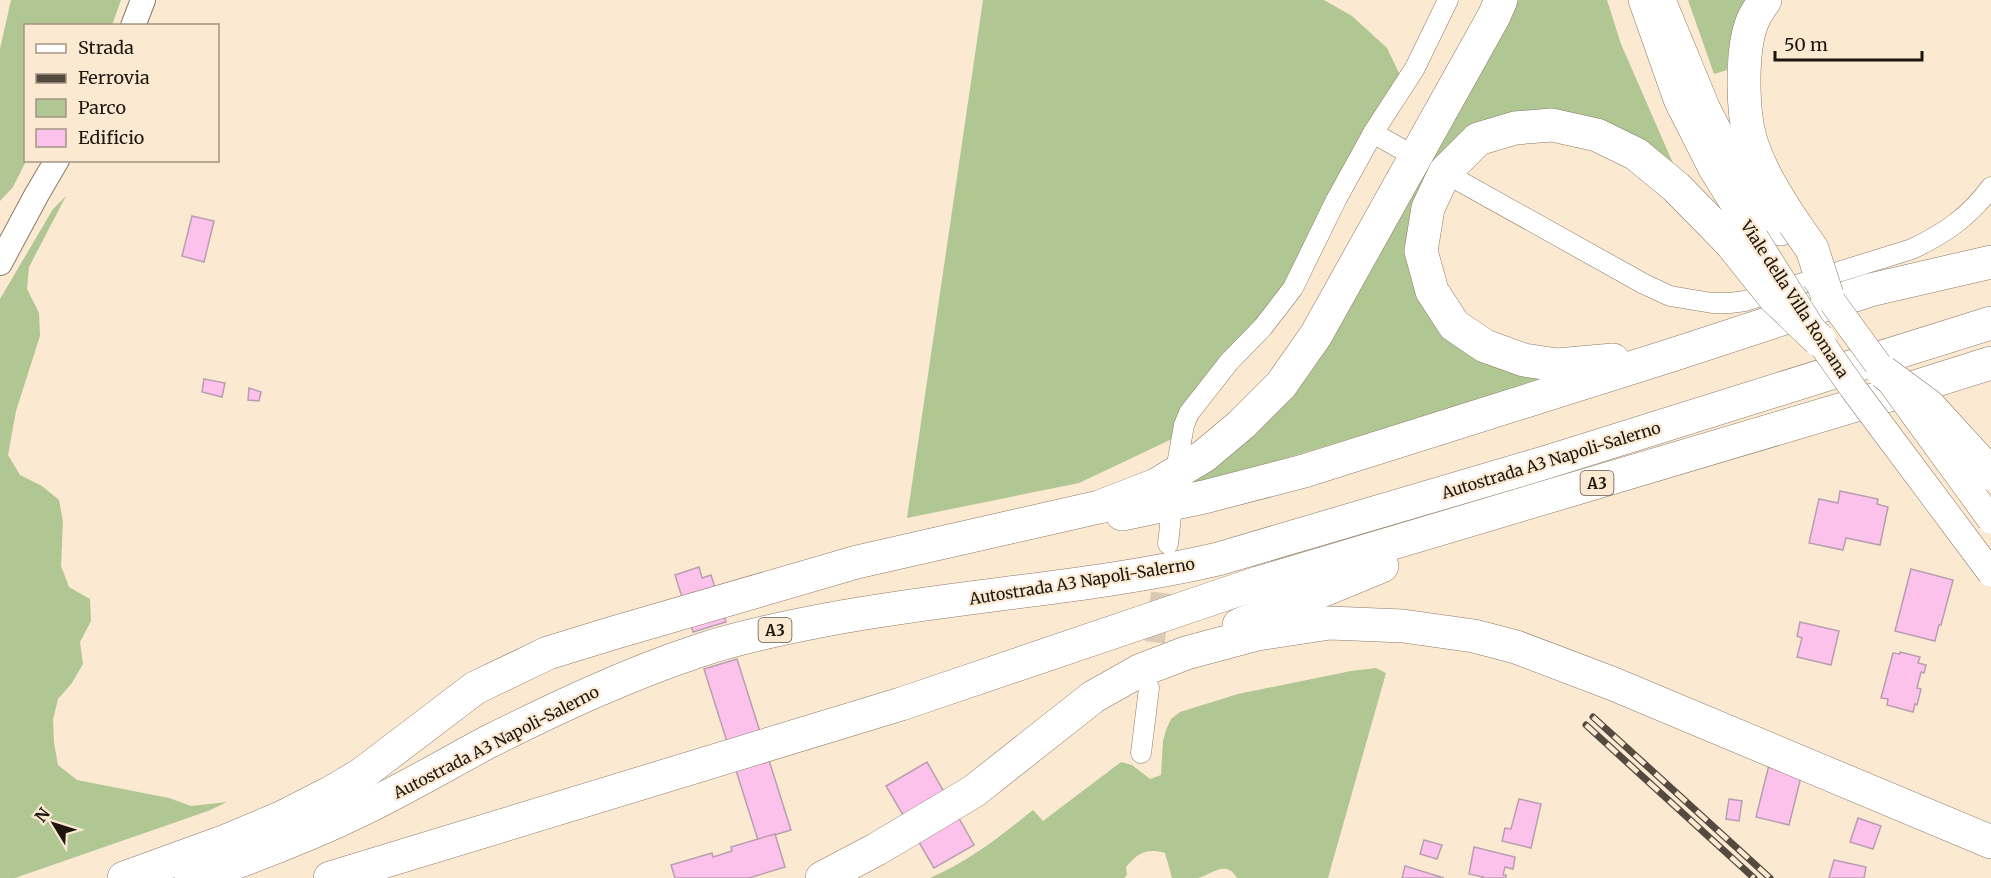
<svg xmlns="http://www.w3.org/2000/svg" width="1991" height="878" viewBox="0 0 1991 878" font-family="Merriweather,serif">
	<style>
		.green { fill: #b0c794 }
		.building { fill: #fdc2ec; stroke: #b79fb0; stroke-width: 1.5 }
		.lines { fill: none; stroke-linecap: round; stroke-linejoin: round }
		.minor-tunnel { stroke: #dbcab5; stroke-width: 20; stroke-dasharray: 20 10; stroke-linecap: butt }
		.minor-casing { stroke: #8b7a65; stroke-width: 21 }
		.tertiary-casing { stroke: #8b7a65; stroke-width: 26 }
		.secondary-casing { stroke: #8b7a65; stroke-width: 28 }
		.motorway-casing { stroke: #8b7a65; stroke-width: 34 }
		.minor { stroke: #fff; stroke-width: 20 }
		.tertiary { stroke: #fff; stroke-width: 24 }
		.secondary { stroke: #fff; stroke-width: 27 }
		.motorway { stroke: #fff; stroke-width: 33 }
		.rail-casing { stroke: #544a3f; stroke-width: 7 }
		.rail { stroke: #fce9d2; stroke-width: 4.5; stroke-dasharray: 14; stroke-linecap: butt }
		.secondary-bridge-casing { stroke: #8b7a65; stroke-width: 28; stroke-linecap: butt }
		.motorway-bridge-casing { stroke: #8b7a65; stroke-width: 34; stroke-linecap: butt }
		.secondary-bridge { stroke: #fff; stroke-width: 27 }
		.motorway-bridge { stroke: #fff; stroke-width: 33 }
		.labels { text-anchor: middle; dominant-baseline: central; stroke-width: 4.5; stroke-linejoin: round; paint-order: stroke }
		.shield { fill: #fce9d2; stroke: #60564a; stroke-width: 1.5 }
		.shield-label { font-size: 15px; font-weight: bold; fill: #1d170f }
		.street-label { font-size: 16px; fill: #1d170f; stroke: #fce9d2 }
	</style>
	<rect width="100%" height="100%" fill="#fce9d2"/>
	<g class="green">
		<path d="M11 0H121L112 25 26 26V161L13 187 0 201V49Z"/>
		<path d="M983 0H1324L1352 16 1387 48 1400 75 1284 293 1172 439 1079 483 907 518Z"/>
		<path d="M1509 0H1607L1621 44 1679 177 1569 117 1441 159 1422 182 1412 213 1416 280 1547 376 1494 395 1194 486 1186 479 1245 433Z"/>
		<path d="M1688 0H1747C1732 23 1729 43 1727 70L1714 74Z"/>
		<path d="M66 196 29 267 27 289 39 313 40 336 16 411 8 455 20 475 42 486 59 500 63 522 61 566 69 587 90 599 91 621 80 642 83 664 72 683 58 699 53 720 54 743 58 765 77 780 169 798 191 806 227 802 208 811 15 878H0V299L53 209Z"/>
		<path d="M1376 668 1386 673 1328 878H1237C1226 858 1210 876 1197 878 1190 878 1180 878 1172 878L1165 853C1146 848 1138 853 1126 867L1127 875 1124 878H930C968 862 1001 836 1033 810L1043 821 1121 762 1132 765 1150 779 1161 775 1163 741 1166 730 1171 719 1180 712 1238 694 1351 671Z"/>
	</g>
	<g class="building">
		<path d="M192 216 214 221 204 262 182 256Z"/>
		<path d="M204 379 225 383 222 397 202 392Z"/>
		<path d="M249 388 261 392 259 401 248 400Z"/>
		<path d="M1840 491 1878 499 1877 504 1888 507 1880 545 1846 538 1843 550 1809 543 1819 499 1838 503Z"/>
		<path d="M699 567 702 578 711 575 726 622 693 632 675 575Z"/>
		<path d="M1911 569 1953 580 1941 625H1939L1935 641 1895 631Z"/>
		<path d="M1800 622 1839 631 1831 665 1797 657 1802 638 1797 636Z"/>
		<path d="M1900 652 1920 657 1918 663 1926 665 1924 673 1921 672 1917 688 1921 689 1917 705 1915 704 1913 712 1887 705 1888 699 1881 698 1893 653 1900 654Z"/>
		<path d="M737 659 791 830 758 840 704 669Z"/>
		<path d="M927 762 974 845 934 868 886 786Z"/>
		<path d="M1769 765 1801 777 1789 825 1756 817Z"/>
		<path d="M1519 799 1541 804 1531 848 1502 841 1505 828 1511 829Z"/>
		<path d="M1729 799 1742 801 1739 821 1726 819Z"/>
		<path d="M1858 818 1881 826 1873 849 1850 842Z"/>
		<path d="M775 834 785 867 749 878H675L671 865 712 853 713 857 732 851 731 847Z"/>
		<path d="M1424 840 1442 845 1437 859 1420 854Z"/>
		<path d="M1474 847 1515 857 1513 869 1505 867 1503 875H1506V878H1482L1483 877 1469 874Z"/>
		<path d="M1834 860 1866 867 1864 878H1829Z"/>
		<path d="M1405 866 1444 878H1402Z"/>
	</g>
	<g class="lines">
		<path class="minor-tunnel" d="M1151 672 1165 561"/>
		<g class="minor-casing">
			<g id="minor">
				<path d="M1373 133 1403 150"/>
				<path d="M1454 178 1644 284 1670 296 1712 303H1730L1745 301 1912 249C1944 234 1970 216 1991 187"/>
				<path d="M1178 459 1184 425 1189 413 1229 362 1263 327 1293 288 1336 200 1373 133 1415 68 1448 0"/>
				<path d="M1168 544 1171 516"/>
				<path d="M1141 753 1149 688"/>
			</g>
		</g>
		<g class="tertiary-casing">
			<g id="tertiary">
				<path d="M133 26 143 0"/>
				<path d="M0 263 37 194 57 160"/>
			</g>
		</g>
		<g class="secondary-casing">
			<g id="secondary">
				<path d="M1642 0 1678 102 1712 169 1755 238"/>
				<path d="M1662 0 1707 109 1721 136 1738 167 1781 232"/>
			</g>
		</g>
		<g class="motorway-casing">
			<g id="motorway">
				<path d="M1765 0C1761 6 1756 13 1753 20 1741 47 1742 109 1750 138 1759 169 1777 197 1794 223"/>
				<path d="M1613 360 1557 365 1524 360 1485 346 1454 325 1432 291 1421 251 1428 208 1445 172 1478 139 1515 128 1552 125 1597 135 1636 154 1676 187 1730 242"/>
				<path d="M1122 514 1204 497 1304 471 1675 354 1870 290 1991 262"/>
				<path d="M1239 625 1382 566"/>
				<path d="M124 878 226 841 283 817 330 793 362 774 475 688 548 653 613 633 857 562 1099 507 1156 485 1204 456 1242 424 1281 385 1316 335 1494 16 1501 0"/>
				<path d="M191 878C250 858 308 836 363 809 406 788 447 764 488 742 556 708 626 675 698 651 739 637 783 628 825 620 956 595 1089 589 1218 559L1547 462 1991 323"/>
				<path d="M330 878 901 704 1258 583 1883 397 1991 363"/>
				<path d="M822 878 877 849 974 791 1093 697 1139 671 1186 653 1257 634 1330 623 1403 626 1474 636 1516 647 1611 683 1991 842"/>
			</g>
		</g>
		<use href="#minor" class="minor"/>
		<use href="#tertiary" class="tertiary"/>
		<use href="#secondary" class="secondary"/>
		<use href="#motorway" class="motorway"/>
		<g class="rail-casing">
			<g id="rail">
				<path d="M1593 717 1770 878"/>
				<path d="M1586 725 1754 878"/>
			</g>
		</g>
		<use href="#rail" class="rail"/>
		<g class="secondary-bridge-casing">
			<g id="secondary-bridge">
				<path d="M1755 238 1819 340 1852 387 1991 573"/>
				<path d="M1815 278 1991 520"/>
			</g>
		</g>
		<g class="motorway-bridge-casing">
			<g id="motorway-bridge">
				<path d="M1794 223 1812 249 1827 295"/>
				<path d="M1730 242 1774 297 1819 340"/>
				<path d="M1883 372 1929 406 1991 474"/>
			</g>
		</g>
		<use href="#secondary-bridge" class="secondary-bridge"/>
		<use href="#motorway-bridge" class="motorway-bridge"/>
	</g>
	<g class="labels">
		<g class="shield">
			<rect x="1580.5" y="471" width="33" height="24" rx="4.5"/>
			<rect x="758.5" y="618" width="33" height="24" rx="4.5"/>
		</g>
		<g class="shield-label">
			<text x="1597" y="483">A3</text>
			<text x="775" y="630">A3</text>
		</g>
		<g class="street-label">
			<text transform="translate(1795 299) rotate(57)">Viale della Villa Romana</text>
			<text transform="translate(1551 460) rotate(-17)">Autostrada A3 Napoli-Salerno</text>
			<text transform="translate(1082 581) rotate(-9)">Autostrada A3 Napoli-Salerno</text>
			<text transform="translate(496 742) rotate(-27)">Autostrada A3 Napoli-Salerno</text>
		</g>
	</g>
	<rect x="24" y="24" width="195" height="138" fill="#fce9d2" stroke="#a39584" stroke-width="1.5"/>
	<rect x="36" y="44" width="30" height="9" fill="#ffffff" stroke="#a39584" stroke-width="1.5"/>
	<text x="78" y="54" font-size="18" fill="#1d170f">Strada</text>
	<rect x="36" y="74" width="30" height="9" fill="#544a3f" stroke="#a39584" stroke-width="1.5"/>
	<text x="78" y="84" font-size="18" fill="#1d170f">Ferrovia</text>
	<rect x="36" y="99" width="30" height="18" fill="#b0c794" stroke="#a39584" stroke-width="1.5"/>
	<text x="78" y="114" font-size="18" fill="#1d170f">Parco</text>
	<rect x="36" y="129" width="30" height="18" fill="#fdc2ec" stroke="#a39584" stroke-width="1.5"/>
	<text x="78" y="144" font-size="18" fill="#1d170f">Edificio</text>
	<g transform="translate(54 824) rotate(308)" stroke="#fce9d2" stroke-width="4.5" paint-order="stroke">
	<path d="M0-4.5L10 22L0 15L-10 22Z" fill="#1d170f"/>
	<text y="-9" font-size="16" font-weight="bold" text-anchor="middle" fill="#1d170f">N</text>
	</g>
	<path d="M1775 51v9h147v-9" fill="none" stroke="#1d170f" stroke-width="3"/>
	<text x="1784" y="51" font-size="18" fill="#1d170f" stroke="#fce9d2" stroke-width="4.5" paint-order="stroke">50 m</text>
</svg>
